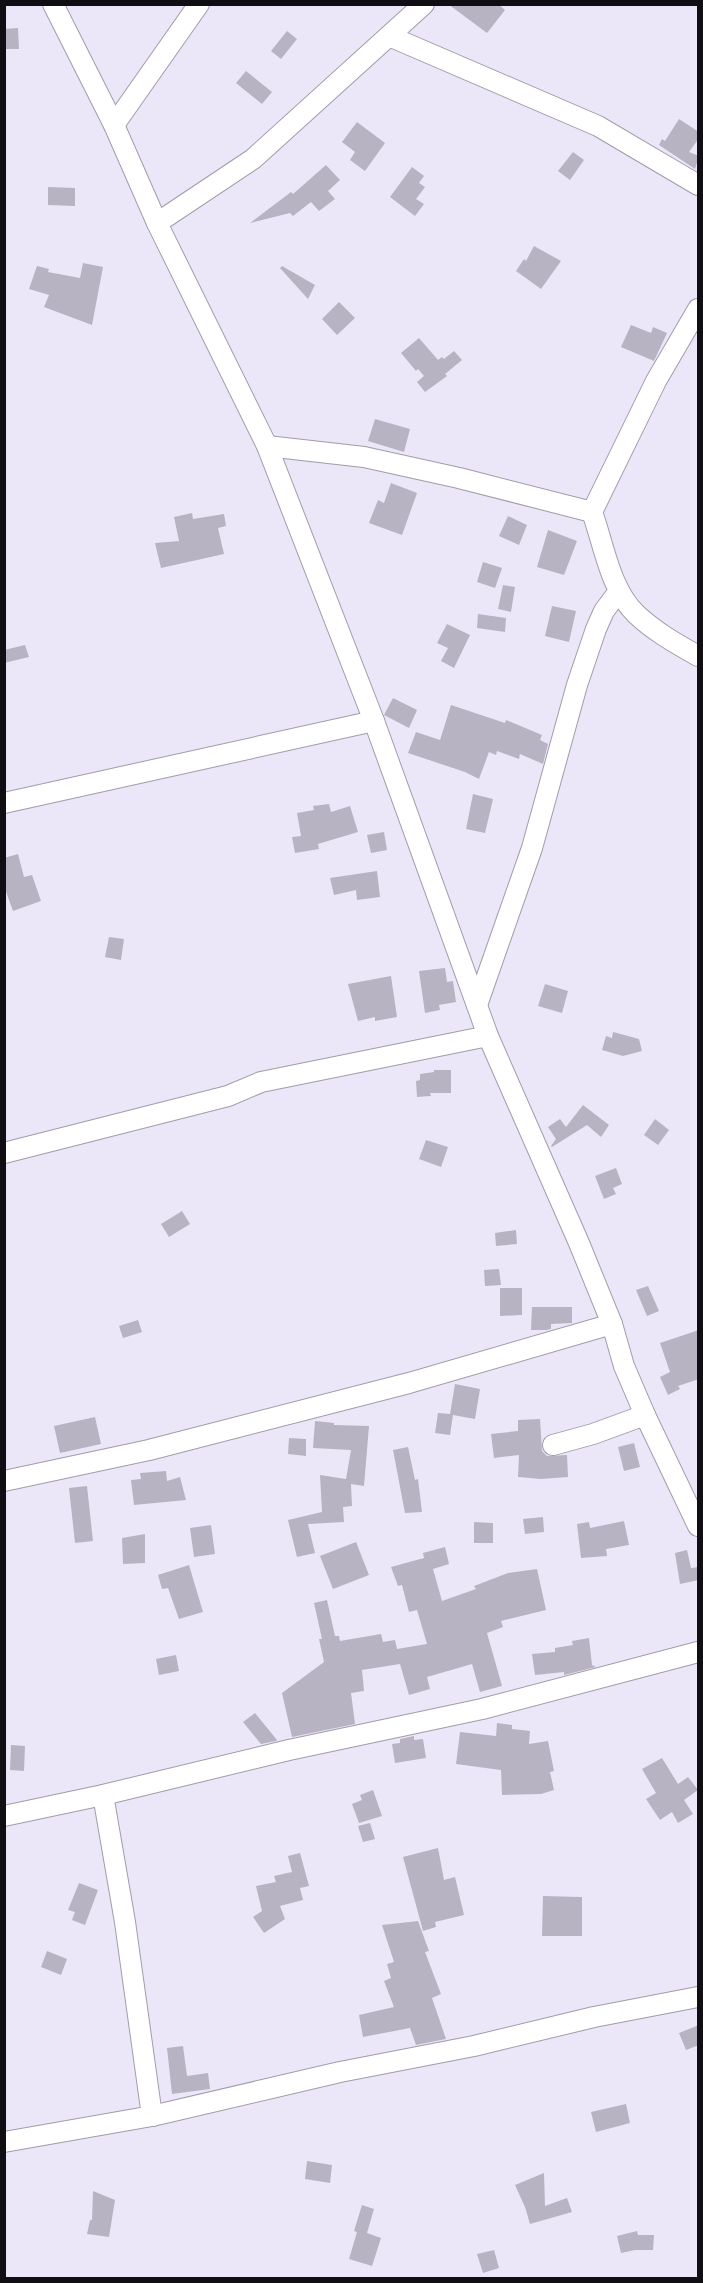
<svg xmlns="http://www.w3.org/2000/svg" width="703" height="2283" viewBox="0 0 703 2283" font-family="Montserrat,sans-serif">
	<style>
		.building { fill: #b8b3c3 }
		.lines { fill: none; stroke-linecap: round; stroke-linejoin: round }
		.street-casing { stroke: #a19cab; stroke-width: 22 }
		.street { stroke: #fff; stroke-width: 20 }
	</style>
	<rect width="100%" height="100%" fill="#ece7f8"/>
	<g class="building">
		<path d="M448 4H498L505 10 487 33Z"/>
		<path d="M18 28 19 49H4V29Z"/>
		<path d="M287 31 297 39 281 59 271 51Z"/>
		<path d="M246 71 272 92 262 104 236 83Z"/>
		<path d="M679 119 699 132V138L689 152 699 156 695 169 659 145 662 139 665 141Z"/>
		<path d="M357 122 385 143 365 171 350 160 355 152 342 142Z"/>
		<path d="M573 152 584 160 570 180 558 171Z"/>
		<path d="M326 165 340 180 328 191 335 199 319 211 311 202 293 216 290 213 250 223 291 192 293 194Z"/>
		<path d="M412 167 424 176 419 183 425 187 416 199 424 204 415 216 390 197Z"/>
		<path d="M48 187 75 188V206L48 205Z"/>
		<path d="M534 246 561 261 541 289 516 271 524 259 526 261Z"/>
		<path d="M83 263 103 267 92 325 44 307 49 295 29 289 37 266 49 269 48 272 80 278Z"/>
		<path d="M282 266 315 285 308 299 280 268Z"/>
		<path d="M339 302 355 318 337 335 322 319Z"/>
		<path d="M631 325 651 333 653 327 667 333 654 361 621 347Z"/>
		<path d="M419 338 438 360 442 357 444 359 454 351 462 360 445 374 447 376 425 392 417 382 424 376 418 369 416 371 401 353Z"/>
		<path d="M375 419 410 429 404 452 368 441Z"/>
		<path d="M391 483 417 493 402 535 369 523 378 500 384 503Z"/>
		<path d="M192 513 193 519 224 514 226 526 218 528 224 554 161 568 155 543 179 541 174 517Z"/>
		<path d="M508 516 527 525 519 545 499 536Z"/>
		<path d="M548 530 577 541 564 575 537 567Z"/>
		<path d="M483 562 502 568 495 588 477 582Z"/>
		<path d="M503 585 515 587 511 612 498 609Z"/>
		<path d="M552 606 576 611 569 642 545 636Z"/>
		<path d="M478 614 506 618 505 632 477 628Z"/>
		<path d="M447 624 470 635 454 668 441 661 448 648 437 643Z"/>
		<path d="M25 645 29 657 4 663V650Z"/>
		<path d="M393 698 417 710 409 728 384 715Z"/>
		<path d="M451 705 505 723 506 720 542 735 540 740 548 744 543 764 520 754 519 759 497 751 496 755 489 752 479 779 465 772 408 753 416 732 440 740Z"/>
		<path d="M473 794 493 799 485 833 466 829Z"/>
		<path d="M329 804 331 812 350 806 358 832 318 844 319 849 295 853 292 837 301 836 297 813 314 810 313 806Z"/>
		<path d="M384 832 387 850 371 853 367 835Z"/>
		<path d="M18 854 24 877 32 875 41 901 13 911 4 886V858Z"/>
		<path d="M377 871 380 897 357 900 356 890 334 895 330 878Z"/>
		<path d="M109 937 124 939 121 960 105 957Z"/>
		<path d="M445 968 447 982 453 981 456 1002 439 1005 440 1010 425 1013 419 971Z"/>
		<path d="M391 976 397 1017 375 1021V1017L358 1021 348 984Z"/>
		<path d="M545 984 568 991 562 1013 538 1006Z"/>
		<path d="M613 1032 639 1039 642 1051 623 1056 602 1050 606 1036 612 1038Z"/>
		<path d="M434 1070H451V1093H430L431 1096 417 1097 416 1081 420 1080V1074L434 1072Z"/>
		<path d="M583 1105 609 1125 601 1137 587 1125 552 1147 551 1146 556 1139 548 1127 560 1119 566 1127Z"/>
		<path d="M655 1119 669 1130 658 1145 644 1135Z"/>
		<path d="M426 1140 448 1147 441 1167 419 1159Z"/>
		<path d="M616 1168 622 1184 613 1188 616 1194 604 1199 595 1176Z"/>
		<path d="M182 1211 190 1224 169 1237 161 1224Z"/>
		<path d="M516 1230 517 1244 496 1246 495 1233Z"/>
		<path d="M499 1269 501 1285 485 1286 484 1270Z"/>
		<path d="M648 1286 659 1311 647 1316 636 1290Z"/>
		<path d="M500 1288H522V1315L500 1316Z"/>
		<path d="M532 1307H572V1323L551 1324V1329L547 1330H531Z"/>
		<path d="M138 1320 142 1332 123 1338 119 1326Z"/>
		<path d="M699 1330V1379L678 1386 680 1389 668 1395 660 1377 670 1372 660 1343Z"/>
		<path d="M455 1384 480 1389 475 1419 453 1415 450 1435 435 1433 438 1413 450 1414Z"/>
		<path d="M95 1417 101 1444 60 1453 54 1426Z"/>
		<path d="M540 1419 542 1451 547 1456 567 1455 568 1477 541 1479 518 1477 519 1455 494 1458 491 1434 518 1431V1420Z"/>
		<path d="M315 1421 334 1423V1425L369 1426 364 1486 351 1484 352 1506 343 1507 344 1522 308 1524 315 1553 297 1557 288 1520 322 1512 320 1475 346 1479 351 1450 313 1448Z"/>
		<path d="M289 1438 306 1439V1456L288 1454Z"/>
		<path d="M634 1443 640 1467 624 1471 618 1447Z"/>
		<path d="M408 1447 415 1480 418 1479 422 1512 405 1513 393 1450Z"/>
		<path d="M166 1471 167 1481 180 1477 186 1500 134 1505 131 1480 141 1479 140 1473Z"/>
		<path d="M87 1486 93 1541 75 1543 69 1488Z"/>
		<path d="M543 1517 544 1532 525 1534 523 1519Z"/>
		<path d="M624 1521 629 1545 606 1549 607 1556 581 1558 577 1524 589 1522 590 1528Z"/>
		<path d="M474 1522 493 1523V1543H474Z"/>
		<path d="M211 1525 215 1554 194 1557 190 1528Z"/>
		<path d="M145 1534V1563L123 1564 122 1538Z"/>
		<path d="M356 1542 369 1575 333 1589 320 1556Z"/>
		<path d="M445 1547 449 1564 433 1569 442 1601 476 1589 474 1586 508 1573 537 1569 546 1610 501 1621 503 1627 487 1633 502 1686 480 1692 472 1664 427 1677 430 1689 409 1695 400 1664 362 1670 364 1691 351 1693 355 1724 292 1737 282 1693 324 1662 319 1639H322L314 1603 327 1600 335 1636H339L340 1641 381 1634 383 1642 395 1640 397 1649 427 1644 417 1610 409 1612 402 1585 398 1586 391 1567 424 1558 423 1553Z"/>
		<path d="M687 1550 691 1568 699 1567V1580L680 1584 675 1553Z"/>
		<path d="M189 1565 203 1612 179 1619 168 1588 162 1589 158 1575Z"/>
		<path d="M589 1638 592 1665 596 1667 564 1675V1672L535 1675 532 1654 555 1652V1648L573 1645 572 1641Z"/>
		<path d="M176 1655 179 1671 159 1675 156 1659Z"/>
		<path d="M255 1713 277 1740 276 1741 261 1744 243 1722Z"/>
		<path d="M497 1723 512 1725V1729L530 1731 529 1744 548 1741 554 1771 550 1772 554 1790 541 1794 502 1795 501 1770 456 1764 460 1732 496 1736Z"/>
		<path d="M414 1736V1740L423 1739 426 1758 395 1763 392 1744 400 1743V1739Z"/>
		<path d="M11 1745 25 1746 24 1771 10 1770Z"/>
		<path d="M662 1758 678 1784 688 1777 698 1790 684 1800 693 1814 678 1823 672 1812 660 1820 646 1799 656 1793 642 1769Z"/>
		<path d="M373 1790 382 1816 359 1823 352 1804 362 1800 360 1795Z"/>
		<path d="M370 1823 375 1839 363 1842 358 1826Z"/>
		<path d="M438 1848 444 1880 455 1877 464 1915 435 1922 436 1927 423 1931 403 1857Z"/>
		<path d="M300 1853 309 1886 300 1888 303 1900 280 1906 285 1919 264 1933 253 1917 262 1911 256 1886 276 1882 274 1876 292 1872 288 1856Z"/>
		<path d="M79 1883 98 1890 85 1925 72 1920 75 1912 68 1910Z"/>
		<path d="M543 1896 582 1897V1936H542Z"/>
		<path d="M418 1921 429 1951 425 1952 441 1994 432 1998 446 2039 416 2045 410 2028 363 2037 359 2015 394 2007 384 1981 391 1978 387 1964 394 1962 382 1925Z"/>
		<path d="M47 1951 67 1959 61 1975 41 1967Z"/>
		<path d="M699 2025V2045L686 2050 679 2033Z"/>
		<path d="M183 2046 187 2076 208 2073 210 2089 172 2094 167 2048Z"/>
		<path d="M626 2104 630 2123 596 2132 591 2112Z"/>
		<path d="M307 2161 332 2165 330 2183 305 2179Z"/>
		<path d="M544 2173 545 2206 567 2198 572 2212 530 2224 525 2207 515 2185Z"/>
		<path d="M93 2191 115 2200 109 2237 87 2234 90 2220H92Z"/>
		<path d="M362 2205 374 2209 367 2233 381 2238 372 2266 349 2259 357 2232 354 2231Z"/>
		<path d="M637 2231 638 2235H654L653 2250H635L621 2253 617 2236Z"/>
		<path d="M494 2250 499 2268 483 2273 477 2254Z"/>
	</g>
	<g class="lines">
		<g class="street-casing">
			<g id="street">
				<path d="M53 4 114 125 157 223 267 446 374 721 488 1036 579 1243 612 1324 624 1366 645 1415 698 1526"/>
				<path d="M389 36 598 126 698 185"/>
				<path d="M114 125 199 4"/>
				<path d="M157 223 253 159 424 4"/>
				<path d="M698 309 656 381 592 512C604 545 610 589 636 614 655 632 677 644 698 656"/>
				<path d="M267 446 364 457 459 478 592 512"/>
				<path d="M4 803 374 721"/>
				<path d="M477 1005 532 848 577 685 596 629 604 611 619 591"/>
				<path d="M4 1153 228 1096 261 1082 488 1036"/>
				<path d="M553 1445 593 1434 645 1415"/>
				<path d="M4 1481 149 1450 409 1383 612 1324"/>
				<path d="M103 1795 125 1922 152 2116"/>
				<path d="M4 1816 103 1795 289 1750 482 1709 698 1652"/>
				<path d="M4 2142 152 2116 340 2072 474 2046 594 2017 698 1997"/>
			</g>
		</g>
		<use href="#street" class="street"/>
	</g>
	<rect width="703" height="2283" fill="none" stroke="#100e13" stroke-width="12"/>
</svg>
